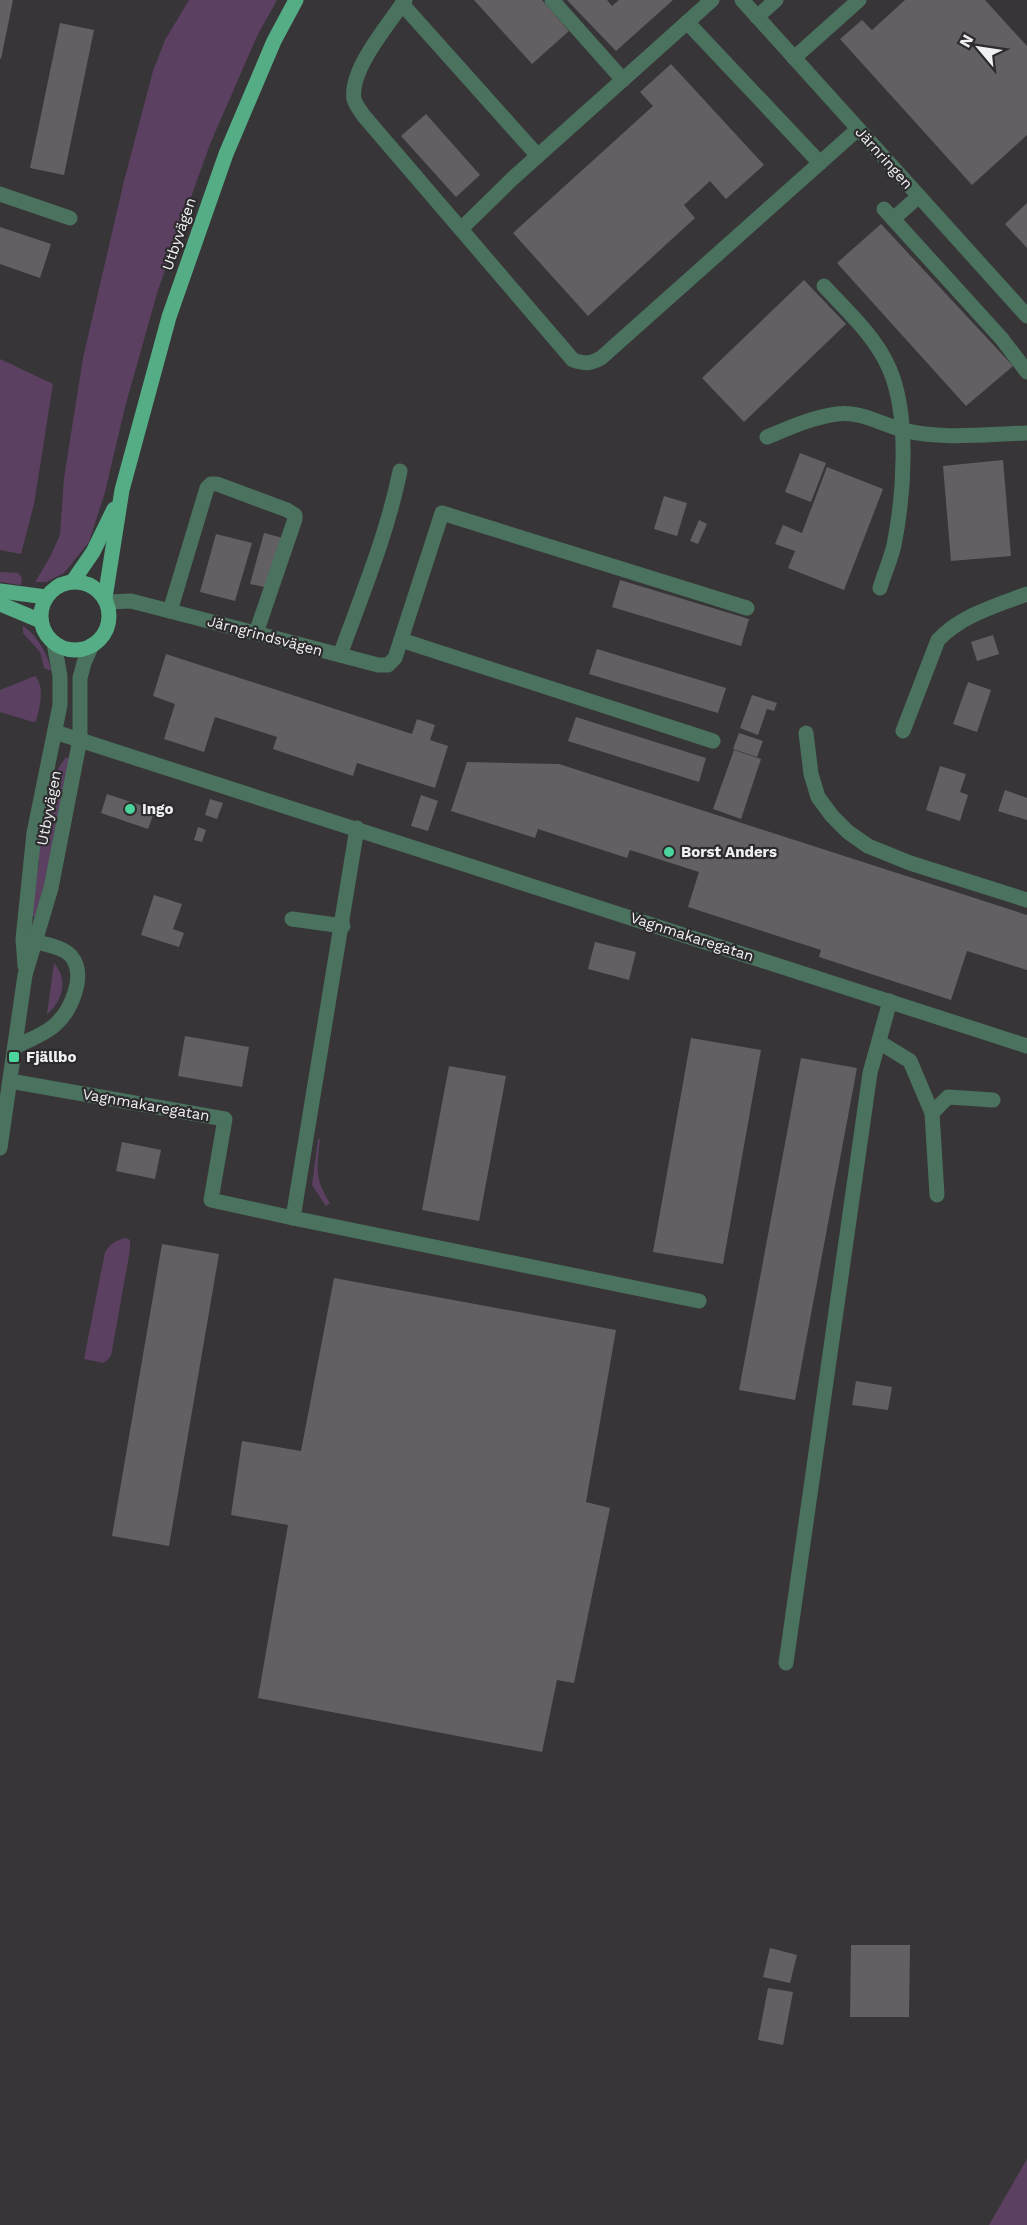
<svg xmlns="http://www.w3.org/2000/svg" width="1027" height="2225" viewBox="0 0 1027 2225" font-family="'Work Sans',sans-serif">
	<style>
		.green { fill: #5c4061 }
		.building { fill: #626063 }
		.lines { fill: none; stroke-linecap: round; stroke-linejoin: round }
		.minor { stroke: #4a725e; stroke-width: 15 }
		.major { stroke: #55ad85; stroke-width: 15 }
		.poi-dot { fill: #4bd49b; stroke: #2d2b2d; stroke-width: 2 }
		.labels { text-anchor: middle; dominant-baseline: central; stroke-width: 4.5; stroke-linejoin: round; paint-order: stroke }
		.street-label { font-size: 15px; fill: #f0eff1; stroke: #2d2b2d }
		.poi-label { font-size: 15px; font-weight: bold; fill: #f0eff1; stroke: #2d2b2d; text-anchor: start }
	</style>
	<rect width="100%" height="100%" fill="#373537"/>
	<g class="green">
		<path d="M189 0H277L258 34 210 144 158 290 125 407 105 492 89 542 64 573 46 582H35L50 557 60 535 64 478 83 358 124 181 153 71 165 40Z"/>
		<path d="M0 359 53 384 34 504 21 554 0 550Z"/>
		<path d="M0 572 18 573 22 578 21 585 0 582Z"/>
		<path d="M23 626C37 635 49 656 51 671L44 668 40 652 23 633Z"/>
		<path d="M35 676C45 686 40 707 36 721L33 722 0 712V690Z"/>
		<path d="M66 757 69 758 52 857 36 917 30 916 39 862 38 847 48 790 55 773Z"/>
		<path d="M54 963C69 980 62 1002 47 1014Z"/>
		<path d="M318 1139H320C317 1167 314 1179 330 1203L326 1206 312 1185Z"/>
		<path d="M126 1238 130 1240V1250L111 1356 104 1363 84 1359 105 1252C110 1244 116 1240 126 1238Z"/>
		<path d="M1027 2159V2225H989Z"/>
	</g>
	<g class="building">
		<path d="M0 0H13L1 59 0 58Z"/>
		<path d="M474 0H542L569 31 532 64Z"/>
		<path d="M567 0H607L612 6 619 0H673L616 51Z"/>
		<path d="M905 0H985L1027 46V135L972 185 840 39 862 20 872 30Z"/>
		<path d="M60 23 94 30 64 175 30 168Z"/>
		<path d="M671 64 764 165 726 199 710 181 684 205 695 218 588 316 513 233 653 106 640 92Z"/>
		<path d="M426 114 480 175 456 197 401 136Z"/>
		<path d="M1027 203V248L1005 224Z"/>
		<path d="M881 224 1013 366 966 406 837 263Z"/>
		<path d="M0 227 51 244 40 278 0 264Z"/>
		<path d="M804 280 846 324 744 422 702 378Z"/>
		<path d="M800 453 826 463 811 502 785 492Z"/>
		<path d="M1003 460 1011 556 951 561 943 466Z"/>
		<path d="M827 467 883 489 844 590 788 568 795 551 775 544 783 525 802 533Z"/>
		<path d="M664 496 687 503 677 536 654 529Z"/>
		<path d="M699 520 707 524 698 544 690 541Z"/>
		<path d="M264 533 283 538 269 588 250 584Z"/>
		<path d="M216 534 252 543 235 601 200 592Z"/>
		<path d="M620 580 749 619 741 646 612 607Z"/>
		<path d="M993 635 999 654 977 661 971 642Z"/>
		<path d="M597 649 726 688 718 713 589 674Z"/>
		<path d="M166 654 412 734 417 719 435 725 430 740 448 746 435 788 357 763 353 776 273 749 277 737 215 717 204 752 164 739 175 704 153 696Z"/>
		<path d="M968 682 991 690 977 732 953 724Z"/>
		<path d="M752 695 777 703 774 711 767 709 758 735 740 728Z"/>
		<path d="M576 717 706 758 699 782 568 741Z"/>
		<path d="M739 733 763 741 757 757 733 749Z"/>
		<path d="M734 750 761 759 741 819 713 809Z"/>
		<path d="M467 762 559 764 1027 915V970L967 951 951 1000 819 957 821 950 688 907 699 872 630 850 627 858 538 829 535 838 451 811Z"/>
		<path d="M940 766 966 774 960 792 968 795 960 821 926 810Z"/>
		<path d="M1005 790 1027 798V820L998 811Z"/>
		<path d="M107 794 155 810 148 829 101 813Z"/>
		<path d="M421 795 438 801 428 831 411 826Z"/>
		<path d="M210 799 223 803 217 819 205 815Z"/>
		<path d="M198 827 206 830 202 842 194 840Z"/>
		<path d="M154 895 182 904 173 929 184 933 179 947 141 935Z"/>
		<path d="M595 942 636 952 629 980 588 969Z"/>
		<path d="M185 1036 249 1047 242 1087 178 1076Z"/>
		<path d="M691 1038 761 1050 723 1264 653 1252Z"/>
		<path d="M801 1058 857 1068 795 1400 739 1390Z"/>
		<path d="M449 1066 506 1076 479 1221 422 1210Z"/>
		<path d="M122 1142 161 1150 155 1179 116 1171Z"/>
		<path d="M162 1244 219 1254 169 1546 112 1536Z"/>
		<path d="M334 1278 616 1330 586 1502 610 1508 574 1683 557 1680 542 1752 258 1698 288 1525 231 1515 242 1441 301 1451Z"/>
		<path d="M856 1381 892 1387 888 1410 852 1405Z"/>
		<path d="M851 1945H910L909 2017H850Z"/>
		<path d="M770 1948 797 1955 790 1983 763 1977Z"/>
		<path d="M768 1988 793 1992 783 2045 758 2040Z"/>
	</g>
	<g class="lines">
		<g class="minor">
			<path d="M405 0C389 24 349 70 354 99 355 104 360 110 363 115L573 360C585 364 590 364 601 358L858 129"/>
			<path d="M552 0 623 80"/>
			<path d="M742 0 1027 316"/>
			<path d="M402 4 538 156"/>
			<path d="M757 17 776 0"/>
			<path d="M687 22 820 163"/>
			<path d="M794 58 859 0"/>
			<path d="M0 194 70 218"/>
			<path d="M884 209 1002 339 1027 372"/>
			<path d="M893 219 919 196"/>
			<path d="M461 229 511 180 712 0"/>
			<path d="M824 286C848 312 875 336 889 368 910 415 904 495 894 545 891 559 884 574 880 588"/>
			<path d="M767 437C789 428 813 417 837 414 861 411 880 424 903 430 942 440 987 434 1027 433"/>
			<path d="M107 602 131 601 340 655C362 594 387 535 400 471"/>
			<path d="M170 611 207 488 211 484H217L287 510 295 515V519L256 633"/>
			<path d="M401 640 713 741"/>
			<path d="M340 655 378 665H388L395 658 442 513 747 608"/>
			<path d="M903 731 938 640C962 615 995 606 1027 594"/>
			<path d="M55 732 1027 1046"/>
			<path d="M806 733 811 774 818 797 832 816 848 832 868 846 910 863 1027 900"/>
			<path d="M292 919 343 926"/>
			<path d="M25 966 23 939 34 833 60 705V676L54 643"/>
			<path d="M879 1042 910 1061 932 1113 937 1195"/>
			<path d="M15 1047C28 1040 46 1034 56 1024 71 1010 87 975 71 956 62 946 41 943 28 941"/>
			<path d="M10 1081 225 1119 211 1200 293 1218 357 828"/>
			<path d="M932 1113 948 1097 993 1100"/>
			<path d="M0 1148 25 975 51 888 80 739V678L84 663 92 645"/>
			<path d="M293 1218 699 1301"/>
			<path d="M786 1663 870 1073 890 1001"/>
		</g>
		<g class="major">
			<path d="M73 581 93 552 114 509"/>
			<circle cx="75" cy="616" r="34"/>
			<path d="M0 591 46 597"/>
			<path d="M105 598 122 490 169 317 226 154 274 41 296 0"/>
			<path d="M0 604 41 621"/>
		</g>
	</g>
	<g class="poi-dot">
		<circle cx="130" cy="809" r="6"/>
		<circle cx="669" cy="852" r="6"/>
		<rect x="8" y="1051" width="12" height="12" rx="3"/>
	</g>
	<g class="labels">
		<g class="street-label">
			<text transform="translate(884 158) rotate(48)">Järnringen</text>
			<text transform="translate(179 234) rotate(-71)">Utbyvägen</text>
			<text transform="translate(265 636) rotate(15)">Järngrindsvägen</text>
			<text transform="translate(49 808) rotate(-79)">Utbyvägen</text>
			<text transform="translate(692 937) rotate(18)">Vagnmakaregatan</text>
			<text transform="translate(146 1105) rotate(10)">Vagnmakaregatan</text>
		</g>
		<g class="poi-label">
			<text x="142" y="809">Ingo</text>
			<text x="681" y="852">Borst Anders</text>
			<text x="26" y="1057">Fjällbo</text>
		</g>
	</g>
	<g transform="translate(979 48) rotate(299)" stroke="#2d2b2d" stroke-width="4.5" paint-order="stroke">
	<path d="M0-4.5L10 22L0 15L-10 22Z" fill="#f0eff1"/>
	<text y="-9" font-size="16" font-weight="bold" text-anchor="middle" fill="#f0eff1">N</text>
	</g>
</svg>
